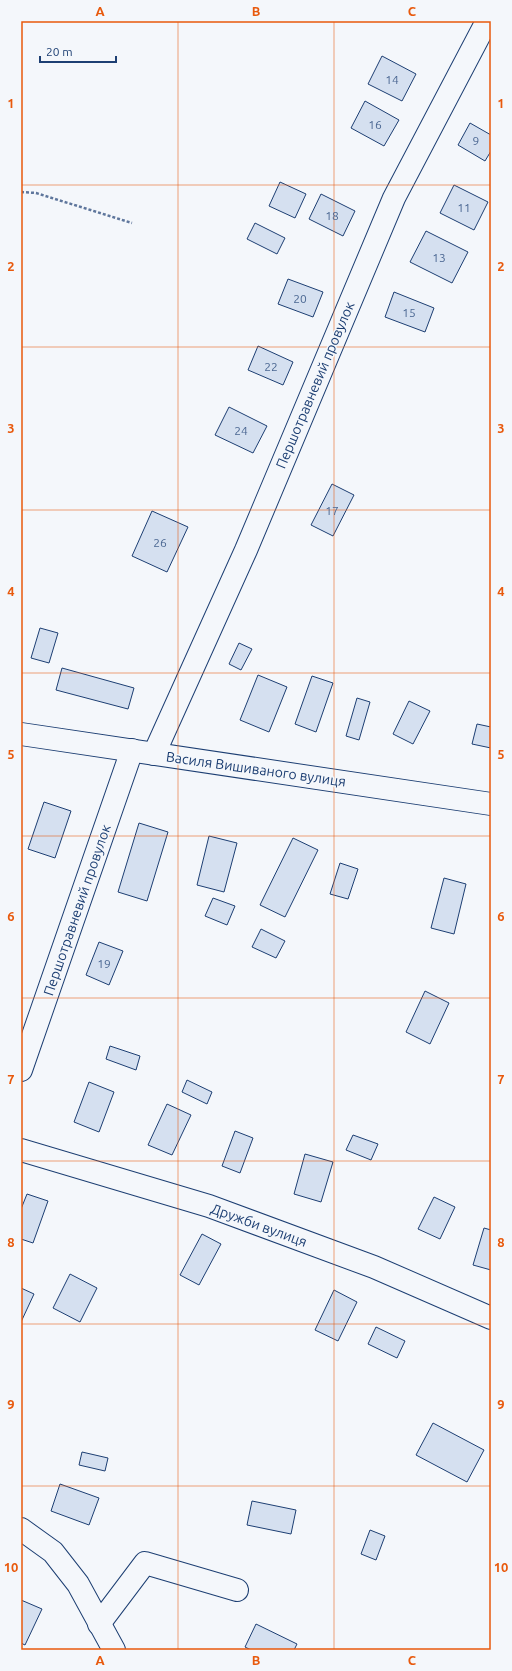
<svg xmlns="http://www.w3.org/2000/svg" width="512" height="1671" viewBox="0 0 512 1671" font-family="Ubuntu,sans-serif">
	<style>
		.building { fill: #d5e0f0; stroke: #1d3f73 }
		.lines { fill: none; stroke-linecap: round; stroke-linejoin: round }
		.minor-casing { stroke: #1d3f73; stroke-width: 24 }
		.path { stroke: #5e769c; stroke-width: 2.5; stroke-dasharray: 3 2; stroke-linecap: butt }
		.minor { stroke: #f4f7fb; stroke-width: 22 }
		.grid { fill: none; stroke: #e8590c; stroke-width: 1; stroke-opacity: 0.55 }
		.labels { text-anchor: middle; dominant-baseline: central; stroke-width: 3; stroke-linejoin: round; paint-order: stroke }
		.number-label { font-size: 12px; fill: #4b6792 }
		.street-label { font-size: 14px; fill: #1d3f73; stroke: #f4f7fb }
		.neatline { fill: none; stroke: #e8590c; stroke-width: 1.5 }
		.grid-label { font-size: 13px; text-anchor: middle; font-weight: bold; fill: #e8590c }
	</style>
	<rect width="100%" height="100%" fill="#f4f7fb"/>
	<g class="building">
		<path d="M382 56 416 74 402 101 368 84Z"/>
		<path d="M365 101 399 120 384 146 351 128Z"/>
		<path d="M470 123 491 135V151L485 161 458 145Z"/>
		<path d="M280 182 306 194 295 218 269 206Z"/>
		<path d="M454 185 488 202 474 230 440 213Z"/>
		<path d="M321 194 355 211 343 236 309 219Z"/>
		<path d="M255 223 285 238 277 254 247 239Z"/>
		<path d="M426 231 468 252 452 283 410 262Z"/>
		<path d="M288 279 323 292 313 317 278 304Z"/>
		<path d="M394 292 434 308 425 332 385 317Z"/>
		<path d="M258 346 293 362 283 385 248 370Z"/>
		<path d="M229 407 267 426 253 453 215 435Z"/>
		<path d="M332 484 354 495 333 536 311 525Z"/>
		<path d="M152 511 188 527 167 572 132 556Z"/>
		<path d="M40 628 58 633 49 663 31 658Z"/>
		<path d="M239 643 252 649 241 670 229 664Z"/>
		<path d="M62 668 134 688 128 709 56 690Z"/>
		<path d="M258 675 287 687 269 732 240 720Z"/>
		<path d="M312 676 333 683 316 732 295 724Z"/>
		<path d="M357 698 370 702 359 740 346 736Z"/>
		<path d="M409 701 430 711 413 744 393 734Z"/>
		<path d="M477 724 491 727V748L472 744Z"/>
		<path d="M44 802 71 811 55 858 28 849Z"/>
		<path d="M139 823 168 832 147 901 118 892Z"/>
		<path d="M209 836 237 843 224 892 197 885Z"/>
		<path d="M293 838 318 850 285 917 260 905Z"/>
		<path d="M340 863 358 869 348 899 330 894Z"/>
		<path d="M444 878 466 884 454 934 431 928Z"/>
		<path d="M213 898 235 906 227 925 205 916Z"/>
		<path d="M261 929 285 941 276 958 252 947Z"/>
		<path d="M99 942 123 951 109 985 86 975Z"/>
		<path d="M425 991 449 1003 430 1044 406 1032Z"/>
		<path d="M110 1046 140 1056 136 1070 106 1059Z"/>
		<path d="M187 1080 212 1092 207 1104 182 1092Z"/>
		<path d="M89 1082 114 1092 99 1132 74 1122Z"/>
		<path d="M167 1104 191 1115 172 1155 148 1145Z"/>
		<path d="M235 1131 253 1138 240 1173 222 1166Z"/>
		<path d="M353 1135 378 1144 371 1160 346 1150Z"/>
		<path d="M305 1154 333 1162 321 1202 294 1194Z"/>
		<path d="M27 1194 48 1201 33 1243 21 1239V1209Z"/>
		<path d="M434 1197 455 1207 440 1239 418 1229Z"/>
		<path d="M484 1228 491 1230V1270L473 1265Z"/>
		<path d="M202 1234 221 1244 199 1285 180 1275Z"/>
		<path d="M70 1274 97 1288 80 1322 53 1308Z"/>
		<path d="M21 1288 34 1294 21 1322Z"/>
		<path d="M334 1290 357 1302 338 1341 315 1330Z"/>
		<path d="M376 1327 405 1341 397 1358 368 1344Z"/>
		<path d="M433 1423 484 1450 467 1482 416 1455Z"/>
		<path d="M82 1452 108 1458 105 1471 79 1465Z"/>
		<path d="M60 1484 99 1498 89 1525 51 1511Z"/>
		<path d="M252 1501 296 1510 291 1534 247 1525Z"/>
		<path d="M370 1530 385 1536 376 1560 361 1554Z"/>
		<path d="M21 1600 42 1609 25 1645 21 1643Z"/>
		<path d="M256 1624 297 1644 294 1650H251L245 1647Z"/>
	</g>
	<g class="lines">
		<g class="minor-casing">
			<g id="minor">
				<path d="M21 734 491 804"/>
				<path d="M154 754 246 550 394 198 487 21"/>
				<path d="M21 1070 132 750"/>
				<path d="M21 1150 209 1206 374 1267 491 1318"/>
				<path d="M21 1529 53 1552 78 1584 114 1650"/>
				<path d="M99 1624 145 1563 237 1590"/>
			</g>
		</g>
		<path class="path" d="M21 192 36 193 132 223"/>
		<use href="#minor" class="minor"/>
	</g>
	<path class="grid" d="M178 21V1650M334 21V1650M21 185H491M21 347H491M21 510H491M21 673H491M21 836H491M21 998H491M21 1161H491M21 1324H491M21 1486H491"/>
	<g class="labels">
		<g class="number-label">
			<text x="392" y="79">14</text>
			<text x="375" y="124">16</text>
			<text x="476" y="140">9</text>
			<text x="464" y="207">11</text>
			<text x="332" y="215">18</text>
			<text x="439" y="257">13</text>
			<text x="300" y="298">20</text>
			<text x="409" y="312">15</text>
			<text x="271" y="366">22</text>
			<text x="241" y="430">24</text>
			<text x="332" y="510">17</text>
			<text x="160" y="542">26</text>
			<text x="104" y="963">19</text>
		</g>
		<g class="street-label">
			<text transform="translate(315 385) rotate(-67)">Першотравневий провулок</text>
			<text transform="translate(256 769) rotate(8)">Василя Вишиваного вулиця</text>
			<text transform="translate(77 910) rotate(-71)">Першотравневий провулок</text>
			<text transform="translate(259 1225) rotate(20)">Дружби вулиця</text>
		</g>
	</g>
	<rect width="512" height="1671" fill="none" stroke="#f4f7fb" stroke-width="44"/>
	<path d="M40 56v6h76v-6" fill="none" stroke="#1d3f73" stroke-width="2"/>
	<text x="46" y="56" font-size="12" fill="#1d3f73" stroke="#f4f7fb" stroke-width="3" paint-order="stroke">20 m</text>
	<rect x="22" y="22" width="468" height="1627" class="neatline"/>
	<g class="grid-label">
		<text x="100" y="16">A</text>
		<text x="256" y="16">B</text>
		<text x="412" y="16">C</text>
		<text x="11" y="108">1</text>
		<text x="501" y="108">1</text>
		<text x="11" y="271">2</text>
		<text x="501" y="271">2</text>
		<text x="11" y="433">3</text>
		<text x="501" y="433">3</text>
		<text x="11" y="596">4</text>
		<text x="501" y="596">4</text>
		<text x="11" y="759">5</text>
		<text x="501" y="759">5</text>
		<text x="11" y="921">6</text>
		<text x="501" y="921">6</text>
		<text x="11" y="1084">7</text>
		<text x="501" y="1084">7</text>
		<text x="11" y="1247">8</text>
		<text x="501" y="1247">8</text>
		<text x="11" y="1409">9</text>
		<text x="501" y="1409">9</text>
		<text x="11" y="1572">10</text>
		<text x="501" y="1572">10</text>
		<text x="100" y="1665">A</text>
		<text x="256" y="1665">B</text>
		<text x="412" y="1665">C</text>
	</g>
</svg>
